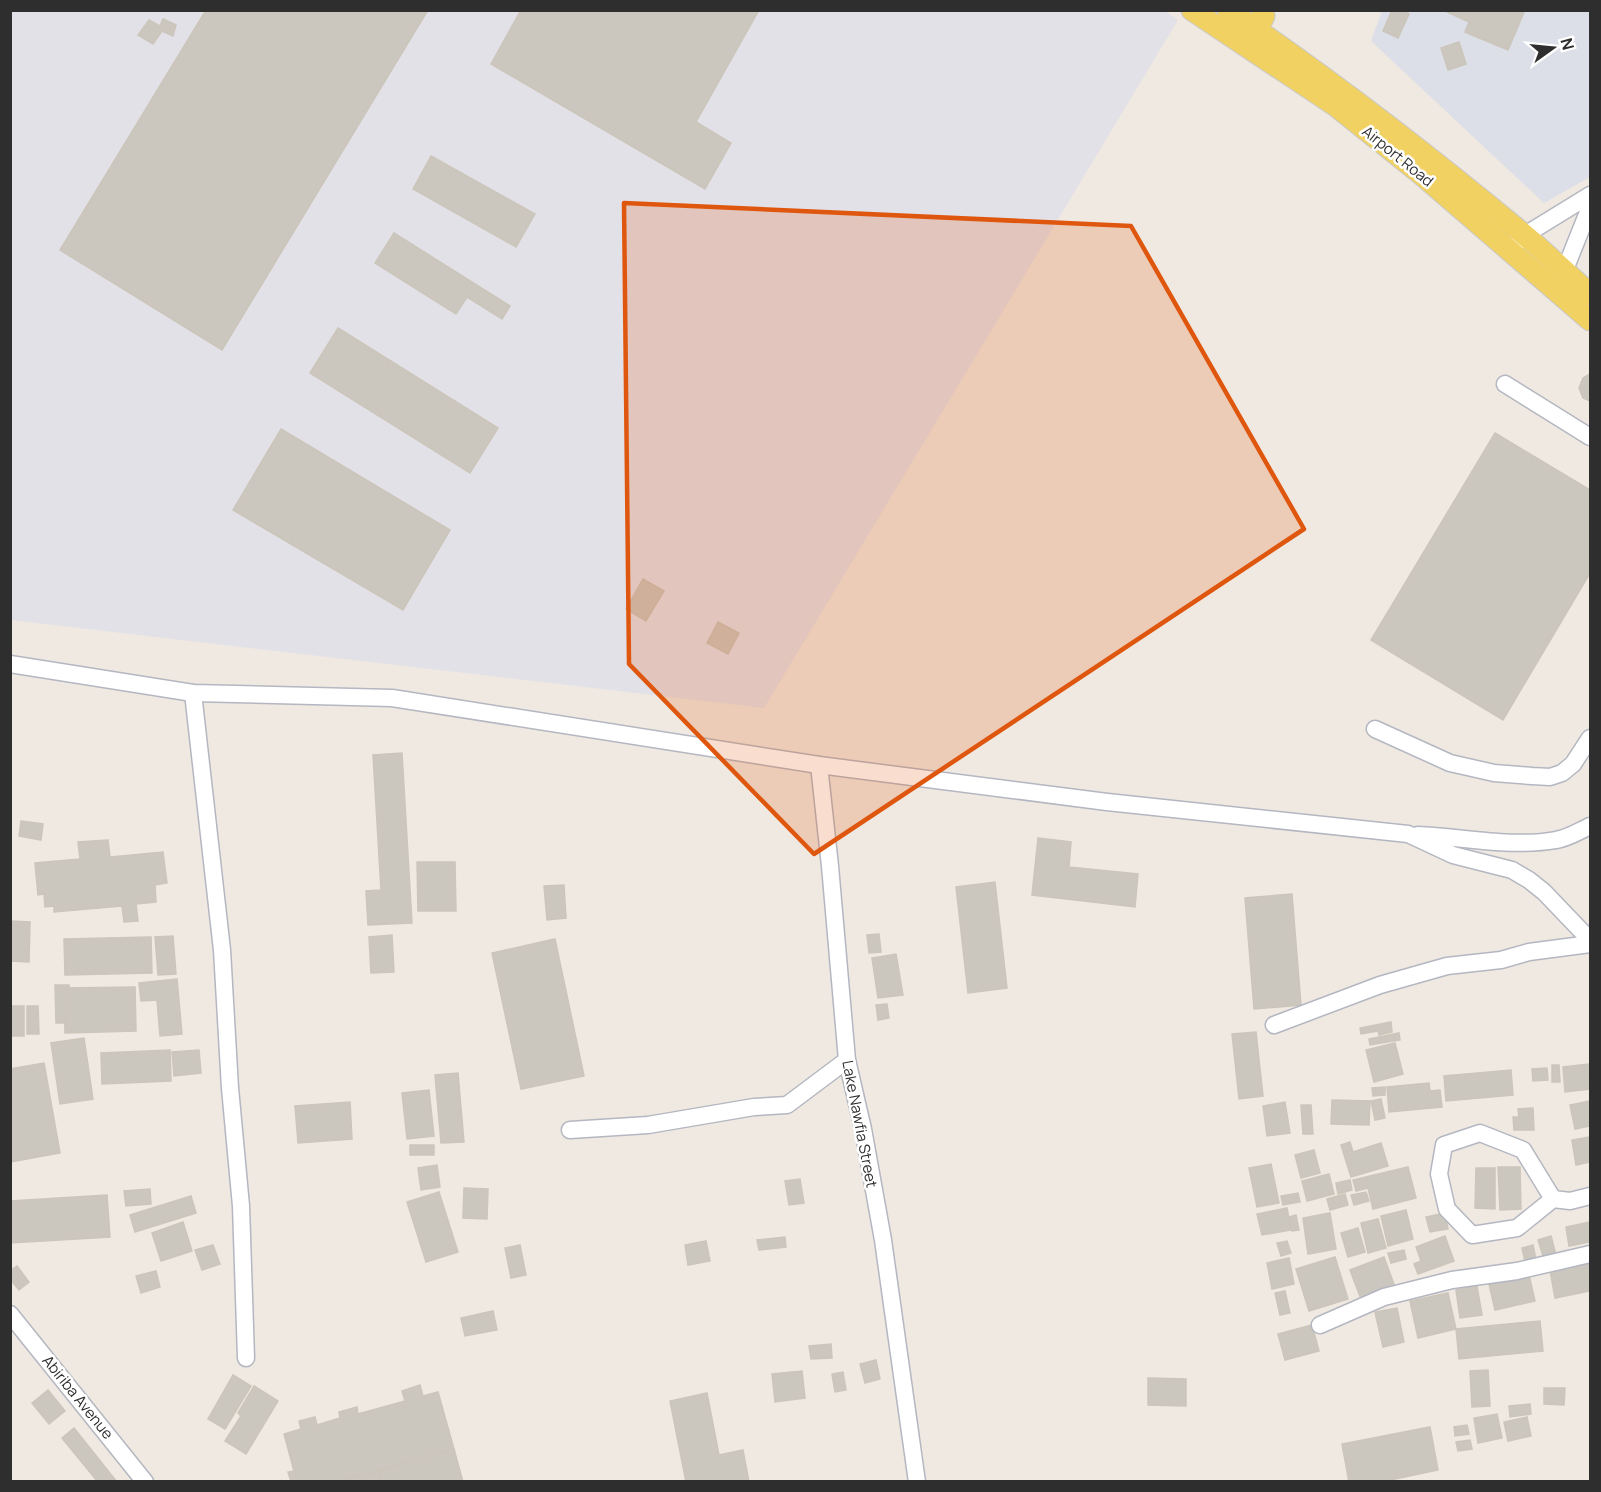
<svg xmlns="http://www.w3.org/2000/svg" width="1601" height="1492" viewBox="0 0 1601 1492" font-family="Manrope,sans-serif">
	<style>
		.industrial { fill: #e3e1e8 }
		.airport { fill: #dcdee8 }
		.building { fill: #cbc7bf; stroke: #cbc5ba; stroke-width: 1.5 }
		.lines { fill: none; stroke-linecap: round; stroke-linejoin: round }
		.minor-casing { stroke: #b4b7c1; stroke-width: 19 }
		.major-casing { stroke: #c9c9c9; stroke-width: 23 }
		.minor { stroke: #fff; stroke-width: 16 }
		.major { stroke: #f2d163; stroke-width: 21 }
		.marked { fill: #df570e; fill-opacity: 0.2; stroke: #df570e; stroke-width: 4.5; stroke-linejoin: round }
		.labels { text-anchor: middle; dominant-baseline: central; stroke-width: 5; stroke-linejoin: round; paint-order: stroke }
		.street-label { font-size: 15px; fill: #2e2e2e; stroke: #fff }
	</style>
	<rect width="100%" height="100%" fill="#efe9e1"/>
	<path class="industrial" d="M1164 10 1178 20 764 708 11 620 10 11Z"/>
	<path class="airport" d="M1382 11H1590V177L1544 203 1371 41Z"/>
	<g class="building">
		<path d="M206 10H428L222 350 60 250Z"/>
		<path d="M521 10H759L696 122 731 143 705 189 491 64Z"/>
		<path d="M1392 10H1400L1409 14 1398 38 1383 31Z"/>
		<path d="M1443 10H1520L1524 12 1508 50 1465 32 1469 22Z"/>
		<path d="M163 19 176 25 173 36 162 31 153 44 138 35 149 20 160 26Z"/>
		<path d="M1459 42 1466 64 1448 70 1441 48Z"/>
		<path d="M431 156 535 214 516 247 413 189Z"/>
		<path d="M394 233 510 306 502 319 467 297 456 314 375 263Z"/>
		<path d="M338 328 498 428 470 473 310 373Z"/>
		<path d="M1590 374V401L1583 398 1579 388 1583 378Z"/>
		<path d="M281 429 450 530 403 610 233 510Z"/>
		<path d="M1495 433 1590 490V573L1503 720 1371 640Z"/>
		<path d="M643 579 664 591 646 621 626 609Z"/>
		<path d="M718 622 739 633 728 654 707 643Z"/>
		<path d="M402 753 412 923 368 925 366 891 381 890 373 755Z"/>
		<path d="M21 821 43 824 41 840 19 836Z"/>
		<path d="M1038 838 1071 842 1069 867 1138 874 1135 907 1032 895Z"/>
		<path d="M108 840 110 857 163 852 167 883 155 885 156 902 136 904 138 921 124 922 122 906 54 912V906L45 907 44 894 38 895 35 863 80 859 78 842Z"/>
		<path d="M417 862H455L456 911H418Z"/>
		<path d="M995 882 1007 988 968 993 956 887Z"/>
		<path d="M564 885 566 918 547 920 544 886Z"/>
		<path d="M1292 894 1301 1005 1254 1009 1245 898Z"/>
		<path d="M10 921 30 922 29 962 10 961Z"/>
		<path d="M879 934 881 952 869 953 867 935Z"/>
		<path d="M392 935 394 972 371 973 369 937Z"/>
		<path d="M173 936 176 974 158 975 155 937Z"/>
		<path d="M151 937 152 973 65 975 64 939Z"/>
		<path d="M555 939 584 1076 521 1089 492 953Z"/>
		<path d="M896 954 903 995 878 998 872 958Z"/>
		<path d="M177 979 182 1034 160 1036 157 1000 141 1001 139 983Z"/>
		<path d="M55 985H69L70 1023H56Z"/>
		<path d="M135 987 136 1031 65 1033 64 988Z"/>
		<path d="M887 1004 889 1018 878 1020 876 1005Z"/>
		<rect x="10" y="1006" width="14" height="30"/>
		<path d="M27 1006H38L39 1034H27Z"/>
		<path d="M1391 1022 1392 1032 1379 1035 1378 1031 1361 1034 1360 1028Z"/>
		<path d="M1256 1032 1263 1096 1239 1099 1232 1034Z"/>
		<path d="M1399 1033 1400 1040 1370 1045 1369 1039Z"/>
		<path d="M84 1038 93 1099 60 1104 51 1043Z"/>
		<path d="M1395 1043 1403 1074 1374 1082 1366 1050Z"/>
		<path d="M170 1050 171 1081 102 1084 101 1053Z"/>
		<path d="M199 1050 201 1073 174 1076 172 1052Z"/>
		<path d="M44 1063 60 1153 10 1162V1069Z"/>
		<path d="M1589 1064 1590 1089 1565 1092 1563 1067Z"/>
		<path d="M1552 1065H1559L1560 1082H1552Z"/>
		<path d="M1547 1068 1548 1080 1533 1081 1532 1069Z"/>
		<path d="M1511 1070 1513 1095 1446 1101 1444 1076Z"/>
		<path d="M458 1073 464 1142 441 1143 435 1075Z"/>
		<path d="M1429 1083 1430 1091 1440 1090 1442 1107 1389 1112 1387 1087Z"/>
		<path d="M1385 1087V1095L1373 1096 1372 1088Z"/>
		<path d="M429 1090 434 1136 407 1139 402 1093Z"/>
		<path d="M1381 1099 1385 1118 1375 1120 1371 1101Z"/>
		<path d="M1332 1100 1370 1101 1369 1125 1331 1124Z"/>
		<path d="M1590 1101V1126L1575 1129 1570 1105Z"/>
		<path d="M350 1102 352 1139 298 1143 295 1106Z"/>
		<path d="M1285 1102 1290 1133 1267 1136 1263 1106Z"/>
		<path d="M1301 1105H1311L1313 1134H1303Z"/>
		<path d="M1533 1108 1534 1130H1514L1513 1117H1519L1518 1109Z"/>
		<path d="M1590 1137V1162L1576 1165 1572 1140Z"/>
		<path d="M1350 1142 1353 1152 1381 1143 1388 1166 1351 1177 1341 1145Z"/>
		<rect x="410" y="1145" width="24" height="10"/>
		<path d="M1314 1150 1320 1173 1301 1178 1295 1155Z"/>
		<path d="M1271 1164 1279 1203 1257 1207 1249 1168Z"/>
		<path d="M437 1165 440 1187 421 1190 418 1168Z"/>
		<path d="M1408 1167 1416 1198 1373 1209 1368 1188 1356 1191 1353 1180Z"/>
		<path d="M1498 1167H1520L1521 1209 1500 1210Z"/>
		<path d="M1476 1168H1495V1209L1475 1208Z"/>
		<path d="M1329 1174 1334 1194 1307 1201 1302 1181Z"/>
		<path d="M800 1179 804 1203 789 1205 785 1181Z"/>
		<path d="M1350 1180 1352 1190 1338 1194 1336 1183Z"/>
		<path d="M464 1188 488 1189 487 1219 463 1218Z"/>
		<path d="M150 1189 151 1204 126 1206 124 1191Z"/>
		<path d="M439 1192 458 1252 426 1262 407 1202Z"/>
		<path d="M1366 1192 1369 1201 1354 1205 1351 1195Z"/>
		<path d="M1298 1193 1300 1202 1283 1205 1281 1196Z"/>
		<path d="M1345 1194 1348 1205 1330 1210 1327 1199Z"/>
		<path d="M107 1195 110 1237 10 1243V1201Z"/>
		<path d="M191 1196 196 1213 135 1232 130 1215Z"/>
		<path d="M1287 1208 1291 1230 1262 1235 1257 1214Z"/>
		<path d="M1406 1210 1413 1239 1388 1246 1381 1216Z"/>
		<path d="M1330 1213 1336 1249 1308 1254 1303 1218Z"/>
		<path d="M1445 1213 1448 1229 1430 1232 1426 1217Z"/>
		<path d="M1296 1215 1299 1230 1292 1231 1289 1217Z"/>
		<path d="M1378 1219 1386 1248 1368 1253 1361 1223Z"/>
		<path d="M183 1222 192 1251 161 1261 152 1233Z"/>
		<path d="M1590 1222V1242L1569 1246 1566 1227Z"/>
		<path d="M1358 1228 1365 1252 1348 1257 1341 1233Z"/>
		<path d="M1445 1236 1454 1261 1418 1274 1414 1264 1421 1261 1416 1247Z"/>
		<path d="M1551 1236 1557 1259 1545 1262 1538 1240Z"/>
		<path d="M785 1237 786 1247 759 1250 757 1240Z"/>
		<path d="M706 1241 710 1261 688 1265 685 1245Z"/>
		<path d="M1287 1241 1291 1253 1281 1256 1277 1243Z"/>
		<path d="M213 1245 220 1264 202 1270 195 1250Z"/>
		<path d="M520 1245 526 1275 511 1278 505 1248Z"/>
		<path d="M1533 1245 1537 1264 1526 1266 1522 1248Z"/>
		<path d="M1404 1250 1406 1259 1391 1263 1388 1253Z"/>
		<path d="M1335 1257 1348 1299 1309 1311 1296 1269Z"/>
		<path d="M1384 1257 1395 1287 1361 1299 1350 1270Z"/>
		<path d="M1289 1258 1294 1284 1272 1289 1267 1263Z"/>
		<path d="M1590 1263V1291L1555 1298 1550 1270Z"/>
		<path d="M17 1266 29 1282 19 1290 10 1279V1271Z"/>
		<path d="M156 1271 160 1287 141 1293 136 1276Z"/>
		<path d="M1529 1275 1535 1301 1495 1310 1489 1284Z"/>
		<path d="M1477 1286 1482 1315 1460 1318 1456 1290Z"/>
		<path d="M1285 1291 1290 1313 1280 1315 1275 1293Z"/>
		<path d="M1448 1293 1456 1329 1418 1338 1410 1301Z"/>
		<path d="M1397 1308 1404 1342 1383 1347 1375 1312Z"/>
		<path d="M493 1311 497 1330 465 1336 461 1318Z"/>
		<path d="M1540 1321 1543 1351 1459 1359 1456 1329Z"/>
		<path d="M1312 1325 1319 1351 1285 1360 1278 1334Z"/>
		<path d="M831 1344 832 1358 811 1359 809 1346Z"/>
		<path d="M876 1360 880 1379 865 1383 860 1364Z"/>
		<path d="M1488 1370 1490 1406 1472 1407 1470 1371Z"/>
		<path d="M802 1371 805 1398 775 1402 772 1374Z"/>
		<path d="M843 1372 846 1390 835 1392 832 1374Z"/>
		<path d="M233 1375 251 1386 225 1429 208 1419Z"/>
		<path d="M1148 1378 1186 1379V1406L1148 1405Z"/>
		<path d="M420 1385 423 1396 438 1392 454 1449 336 1482H291L288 1472 294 1471 284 1434 301 1429 299 1421 315 1417 317 1425 340 1418 339 1412 357 1407 358 1414 405 1401 402 1391Z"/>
		<path d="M254 1386 278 1401 246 1454 225 1441 241 1416 238 1413Z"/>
		<path d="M1544 1388H1565L1564 1405 1544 1404Z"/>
		<path d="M48 1390 65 1411 49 1424 32 1403Z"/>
		<path d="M707 1393 719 1455 743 1450 749 1482H686L670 1401Z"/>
		<path d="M1530 1404 1531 1414 1510 1417 1509 1406Z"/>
		<path d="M1497 1414 1502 1438 1478 1443 1474 1418Z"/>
		<path d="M1527 1417 1531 1436 1508 1441 1504 1422Z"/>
		<path d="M1467 1425 1469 1434 1455 1436 1454 1427Z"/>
		<path d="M1430 1427 1438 1470 1381 1482H1349L1342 1444Z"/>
		<path d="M74 1428 117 1482H98L62 1438Z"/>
		<path d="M1470 1440 1472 1449 1458 1451 1456 1442Z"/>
		<path d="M454 1449 463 1482H381L378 1471Z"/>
		<path d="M378 1471 381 1482H336Z"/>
	</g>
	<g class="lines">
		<g class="minor-casing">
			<g id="minor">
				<path d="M1516 244 1525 235 1590 195"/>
				<path d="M1558 280 1564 272 1590 207"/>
				<path d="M1505 384 1590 437"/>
				<path d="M10 664 193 693 392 698 819 765 1107 802 1408 834 1453 855 1512 870 1529 880 1544 892 1590 940"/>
				<path d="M193 693 222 950 230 1088 241 1206 246 1358"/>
				<path d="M1375 729 1450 763 1494 773 1532 776 1550 777 1562 773 1573 764 1590 738"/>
				<path d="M819 765 830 866 847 1060 863 1129 883 1240 917 1482"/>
				<path d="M1418 835C1463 837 1512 848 1556 840 1569 838 1579 831 1590 826"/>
				<path d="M1274 1025 1380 985 1447 966 1501 960 1529 952 1590 944"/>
				<path d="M570 1130 648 1125 754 1107 787 1105 847 1060"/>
				<path d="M1553 1199 1517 1228 1472 1235 1447 1209 1439 1174 1444 1145 1480 1133 1523 1150 1553 1199 1570 1201 1590 1196"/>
				<path d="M10 1314 145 1482"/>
				<path d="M1320 1325 1384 1297 1452 1280 1517 1271 1590 1254"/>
			</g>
		</g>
		<g class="major-casing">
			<g id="major">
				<path d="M1192 10 1336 106 1421 174 1590 320"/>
				<path d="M1228 10C1331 80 1427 154 1522 233 1546 253 1567 274 1590 294"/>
				<path d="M1247 40 1257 30 1264 16 1262 10"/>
			</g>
		</g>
		<use href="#minor" class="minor"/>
		<use href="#major" class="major"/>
	</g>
	<path class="marked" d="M624 203 1131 226 1304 529 814 854 629 664Z"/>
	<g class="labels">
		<g class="street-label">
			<text transform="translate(1398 156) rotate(39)">Airport Road</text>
			<text transform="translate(860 1124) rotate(79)">Lake Nawfia Street</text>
			<text transform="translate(78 1397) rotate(51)">Abiriba Avenue</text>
		</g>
	</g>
	<rect width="1601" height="1492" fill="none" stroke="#2e2e2e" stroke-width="24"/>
	<g transform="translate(1553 48) rotate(75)" stroke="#ffffff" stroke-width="4.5" paint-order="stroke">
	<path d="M0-4.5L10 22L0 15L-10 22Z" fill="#2e2e2e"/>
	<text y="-9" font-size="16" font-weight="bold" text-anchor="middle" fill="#2e2e2e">N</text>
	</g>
</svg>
